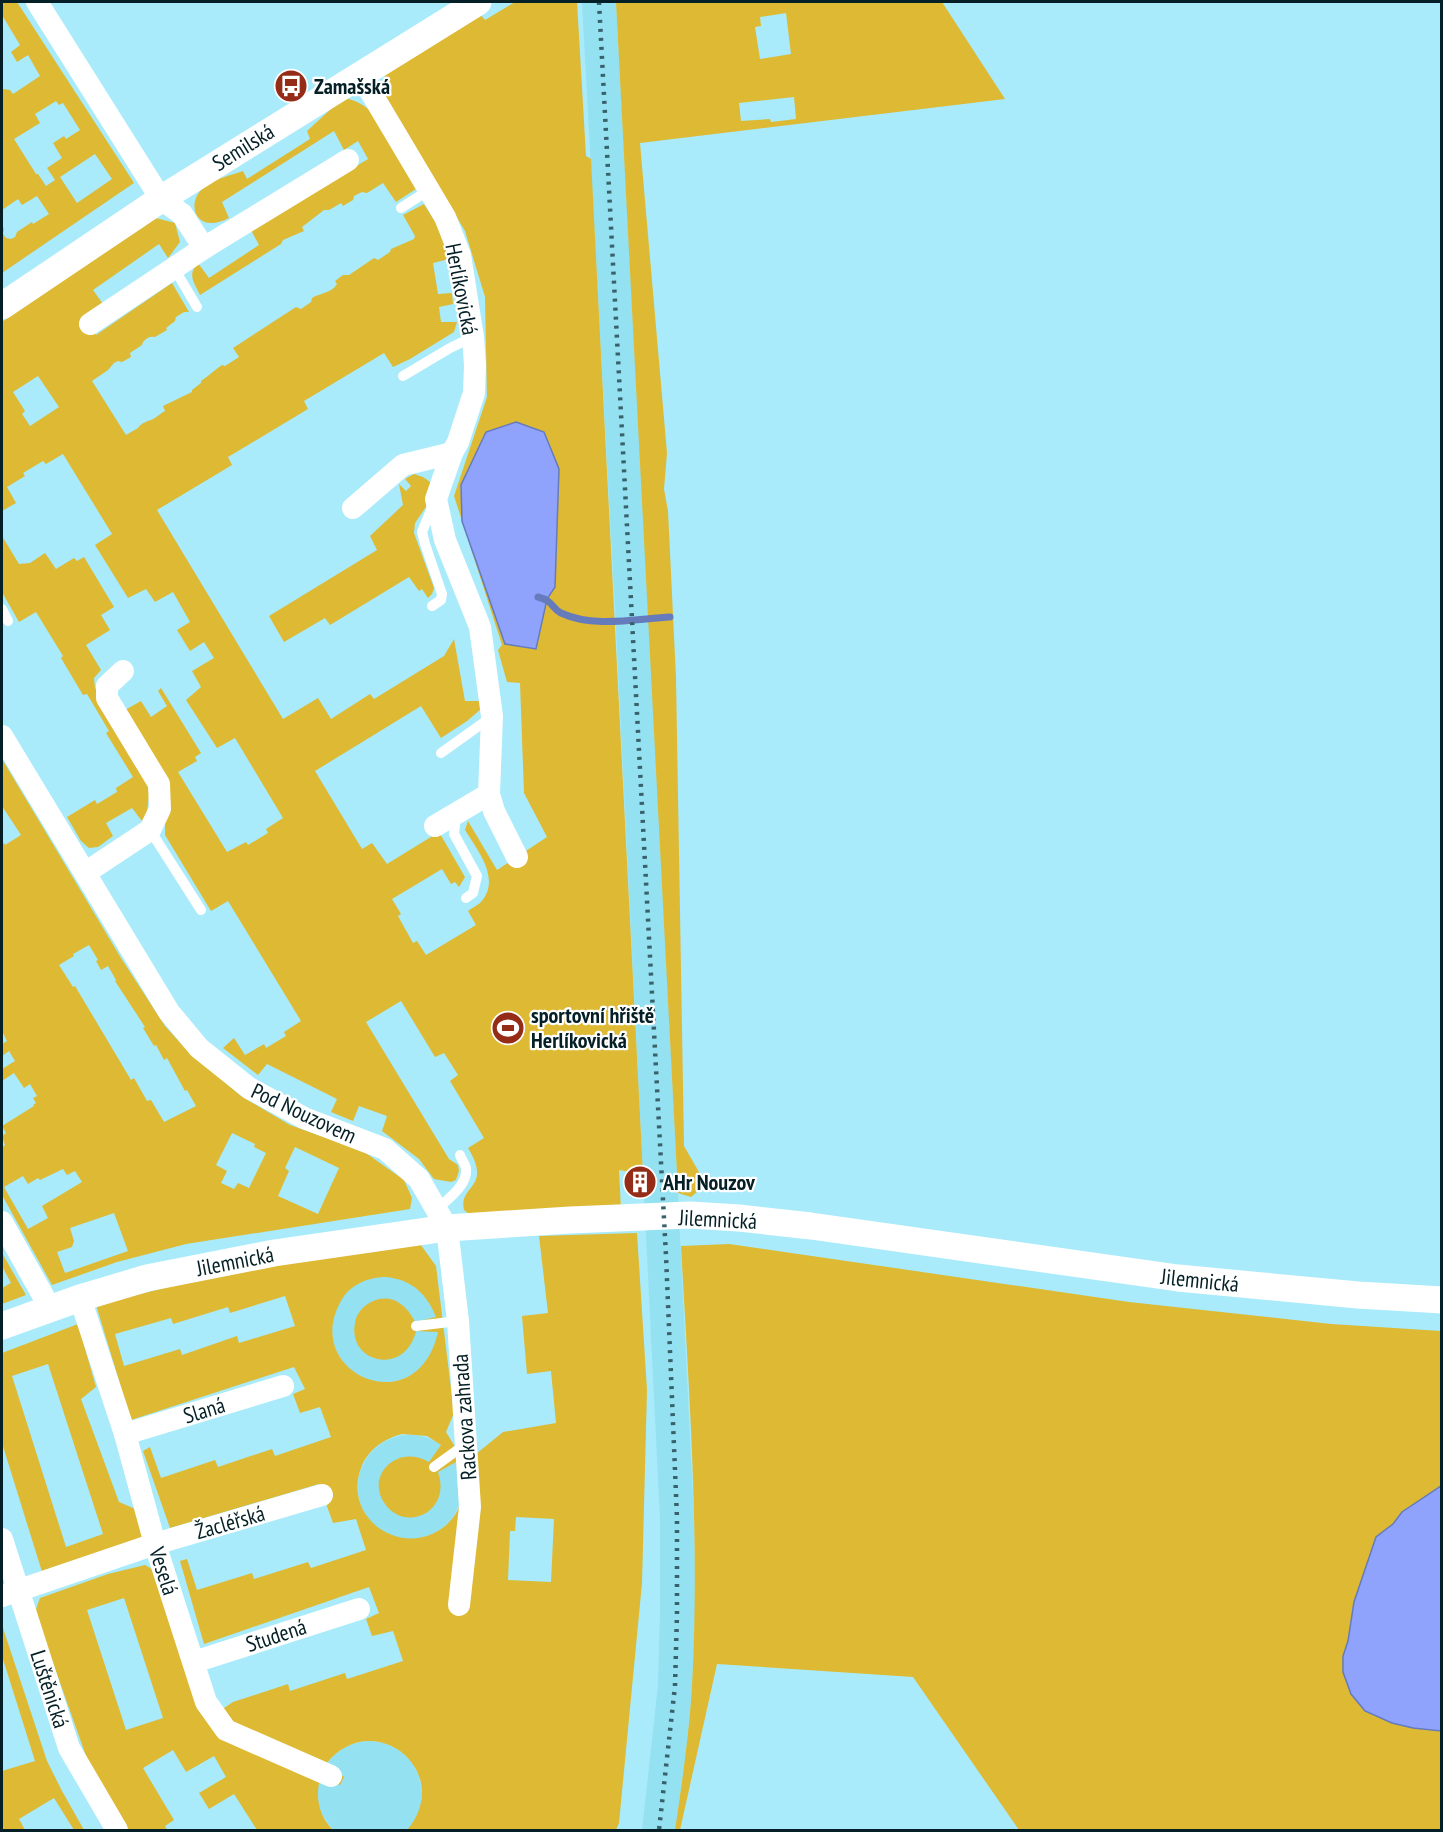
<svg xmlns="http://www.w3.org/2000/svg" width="1443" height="1832" viewBox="0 0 1443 1832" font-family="'PT Sans Narrow',sans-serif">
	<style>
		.built { fill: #94e1f2 }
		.green { fill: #ddb934; fill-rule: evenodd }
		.water { fill: #8fa3fc; stroke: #657bbc; stroke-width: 1.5 }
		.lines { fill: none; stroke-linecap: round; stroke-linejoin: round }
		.stream { stroke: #657bbc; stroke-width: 7 }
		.service { stroke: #fff; stroke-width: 10 }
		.minor { stroke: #fff; stroke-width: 22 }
		.tertiary { stroke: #fff; stroke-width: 27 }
		.rail { stroke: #39616a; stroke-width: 4.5; stroke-dasharray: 3 6; stroke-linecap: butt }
		.labels { text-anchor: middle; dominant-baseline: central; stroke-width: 4.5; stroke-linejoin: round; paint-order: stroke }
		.poi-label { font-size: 22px; font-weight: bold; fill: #041f25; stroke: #fff; text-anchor: start }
		.street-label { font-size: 22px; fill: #041f25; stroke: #fff }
	</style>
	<rect width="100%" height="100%" fill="#a9ebfa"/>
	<g class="built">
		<path d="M582 2H616L654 712 694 1518 695 1615 692 1687 686 1753 675 1830H642L658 1685 660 1614V1518L615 609Z"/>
		<circle cx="385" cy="1329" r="53"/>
		<circle cx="410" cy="1487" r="52"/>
		<path d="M369 1741 385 1743 400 1751 412 1762 419 1776 422 1793 420 1809 413 1823 407 1830H333L320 1811 318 1803V1787L322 1772 326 1765 332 1757 345 1747 360 1742Z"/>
	</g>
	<g class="green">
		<path d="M2 2H17L134 183 2 273V224L4 229 3 234 6 238 11 239 15 237 17 232 32 222 33 224 49 214 37 196 22 205 18 199 2 210V86L3 89 10 90 13 94 40 76 28 55 17 62 11 52 20 45 2 15ZM56 101 59 105 63 103 80 130 66 139 64 136 53 143 62 158 47 168 55 180 46 186 38 174H36L14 139 40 123 35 114ZM95 154 112 179 77 203 60 177Z"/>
		<path d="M515 2H577L586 156 591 159 643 1174 619 1170 621 1210 469 1214 464 1210C458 1184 493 1189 468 1148L484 1138 450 1081 458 1075 444 1053 435 1057 401 1001 366 1022 449 1159 458 1165 459 1171 456 1180 451 1182 434 1179 419 1159 382 1131 387 1116 359 1106 353 1121 331 1112 337 1099 267 1064 258 1075 223 1048 234 1038 245 1055 264 1044 266 1048 286 1036 284 1032 301 1021 228 901 211 911 165 835V824L125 710 141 701 151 717 167 706 158 691 161 688 201 753 195 757 197 761 178 772 227 852 246 842 248 845 268 833 266 829 283 818 235 738 217 748 186 700 201 687 192 671 214 658 204 642 190 651 177 630 190 622 173 592 155 602 146 589 128 598 95 545 112 534 63 454 46 464 43 461 23 473 25 476 7 487 16 503 2 511V467L3 466 2 459V322L152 217 175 223 180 242 168 258 159 244 93 290 103 304 84 316 96 335 172 283 189 312H184L176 317 175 321 166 328 167 330 155 337C149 336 147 338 143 342L142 345 130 353 131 357 122 362 118 361 114 363 108 370 92 381 126 435 138 428C142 422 147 422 153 419 157 417 161 413 165 411L163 406 192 392V390L201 383V381C209 376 214 370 222 365L225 366 239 357 233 348 296 307 301 309 311 302 312 298C320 293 332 293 337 284L335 281 343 275H349L374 258 378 260 390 252 391 249 414 239 415 236 403 215 424 204 439 228 449 259 433 263 438 294 452 293 453 304 439 307 441 322H457L454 332 410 359 393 367 384 353 304 401 308 409 228 457 232 465 157 510 283 719 318 698 331 719 370 694 374 699 444 656 454 639 465 701H480L481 709 467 721 441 738 421 706 315 771 362 849 372 843 387 864 439 832 465 877 459 887 455 882 451 884 442 869 392 899 401 914 398 916 413 943 417 941 426 955 476 925 468 911C471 908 477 906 480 903 502 880 478 851 465 830L468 821 497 870 547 837 524 793 520 683 507 682 498 650 502 645 454 496 487 397 485 297 465 231 384 94 385 71 479 13 485 20ZM38 376 59 407 30 426 22 414 25 411 13 392ZM516 422 555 587 547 599 461 485 486 432Z"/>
		<path d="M616 2H942L1005 99 640 143 667 453 664 489 668 511 676 678 684 1146 699 1172 703 1175 704 1186 691 1197 678 1193ZM786 13 791 54 760 59 755 27 761 26 760 17ZM794 97 796 119 771 122 770 119 741 121 739 103Z"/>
		<path d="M343 98C354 99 364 105 372 112L416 189 396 202 383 183 367 193 362 192 354 196 353 200 343 206 341 203 329 210H324L302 227 304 231 283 240 281 244 200 295C194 282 187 275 198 263L209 278 259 245 251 230 368 159 358 141 344 150 334 131 222 202 229 218C195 236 183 201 207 185 217 178 232 175 243 171L247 179 310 139 307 131Z"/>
		<path d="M414 474 423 477 430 482V501L415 523 414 533 434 588 432 594 428 598 422 589 419 591 409 577 330 625 325 618 284 642 269 616 377 550 370 536 403 505 399 484 406 491 411 486 405 479Z"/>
		<path d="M2 536 19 564 30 563 45 553 56 569 74 558 77 561 84 557 114 607 101 615 110 630 86 645 101 670 94 678 95 688 148 777 149 796 147 812 142 821 132 808 106 823 113 836 98 847 89 848 81 841 67 817 95 800 97 804 117 792 116 788 133 777 106 733 109 731 87 694 83 695 61 658 63 656 36 612 19 622 2 592Z"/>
		<path d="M2 759 121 958 165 1026 184 1047 241 1096 290 1125 363 1151 404 1180 412 1198 410 1209 186 1244 117 1262 52 1285 2 1195V1148L5 1145 2 1136 6 1133 2 1126 34 1106 33 1105 36 1103 33 1098 37 1096 30 1084 24 1088 14 1073 2 1081V1069L15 1061 9 1051 2 1056V1044L7 1041 2 1031V844L4 843 5 845 21 835 2 806ZM89 945 98 960 96 961 101 970 108 966 116 980 115 981 145 1027 143 1028 154 1046 156 1045 164 1060 167 1058 185 1091 187 1090 196 1106 164 1122 151 1100 147 1101 134 1078 131 1080 75 986 73 987 59 965 74 956 73 954ZM232 1133 255 1144 254 1147 266 1153 249 1188 238 1183 234 1189 221 1183 227 1171 216 1165ZM295 1147 339 1168 318 1214 278 1196 289 1171 285 1168ZM63 1169 67 1175 75 1171 82 1182 42 1206 48 1218 28 1229 4 1187 23 1176 28 1184 38 1178 40 1180ZM114 1213 128 1251 65 1273 57 1252 72 1247 74 1241 70 1228Z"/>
		<path d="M637 1233 647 1390 642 1583 619 1823 616 1830H407C456 1772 373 1705 326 1764L344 1777 340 1785 320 1779C315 1798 319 1816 333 1830H257L234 1794 209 1809 199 1793 226 1777 214 1756 186 1772 173 1750 143 1768 174 1820 165 1826 167 1830H127L91 1770 35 1612 40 1598 108 1574 145 1565 159 1573 209 1718 233 1702 288 1684 290 1691 345 1673 347 1679 403 1661 393 1631 372 1636 366 1619 379 1613 369 1587 204 1644 180 1561 187 1559 197 1590 252 1573 254 1579 308 1562 311 1568 366 1550 356 1519 333 1523 319 1484 170 1528 143 1451 150 1447 161 1478 215 1460 218 1467 272 1449 275 1456 331 1437 320 1407 300 1413 293 1394 305 1389 294 1367 131 1420 96 1305 213 1276 418 1241 436 1266 454 1413 446 1432 465 1463 503 1432 556 1423 551 1371 527 1374 522 1316 548 1313 539 1236ZM387 1277C412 1280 427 1294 436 1317L415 1322C407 1305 391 1292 371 1302 363 1306 356 1314 355 1323 347 1363 405 1377 416 1331L438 1332C417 1425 300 1373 341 1301 350 1284 369 1277 387 1277ZM285 1296 295 1326 239 1343 237 1336 182 1355 180 1349 124 1366 115 1334 171 1318 173 1324 228 1307 230 1313ZM402 1434 427 1436 441 1445 429 1462C396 1443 365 1477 385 1504 405 1533 452 1512 438 1472L456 1462C457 1473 462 1494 460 1504 458 1512 451 1521 445 1526 403 1560 342 1519 361 1468 368 1449 384 1439 402 1434ZM516 1517 554 1519 551 1582 508 1580 510 1531H515ZM124 1598 163 1718 126 1730 87 1610Z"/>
		<path d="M729 1244 1129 1302 1331 1324 1441 1331V1830H1019L913 1677 717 1664 680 1830H675C682 1783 689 1735 692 1686 700 1539 689 1392 681 1246Z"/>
		<path d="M2 1253 26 1295 2 1304V1288L11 1283 2 1266Z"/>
		<path d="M78 1324 96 1387 81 1399 119 1502 140 1511 145 1534 134 1544 43 1575 2 1443V1353ZM48 1364 103 1534 66 1547 12 1376Z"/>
		<path d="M2 1625 47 1761 62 1791 84 1830H74L54 1798 19 1819 25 1830H2V1771L35 1761 2 1656Z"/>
	</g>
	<g class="water">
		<path d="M516 422 544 432 559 469 555 587 547 599 536 649 505 644 462 521 461 485 486 432Z"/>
		<path d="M1441 1486V1731L1413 1728 1392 1723 1365 1711 1351 1694 1343 1672V1656L1348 1641 1354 1602 1376 1537 1393 1524 1402 1512Z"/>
	</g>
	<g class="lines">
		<path class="stream" d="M538 597C554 601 551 608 561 613 593 628 635 619 670 617"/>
		<g class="service">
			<path d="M401 208 429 190"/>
			<path d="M174 268 197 307"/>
			<path d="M403 376 450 348 473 337"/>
			<path d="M432 606 441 600 442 594 425 544 422 532 433 505"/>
			<path d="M2 609 8 621"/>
			<path d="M441 753 490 718"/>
			<path d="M456 815 454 834 477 876 473 893 466 898"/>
			<path d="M150 830 201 910"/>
			<path d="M437 1209C447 1200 468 1185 466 1169 466 1165 461 1159 460 1155"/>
			<path d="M416 1326 458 1321"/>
			<path d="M434 1467 467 1443"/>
		</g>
		<g class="minor">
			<path d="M37 2 161 199 182 214 204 248"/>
			<path d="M360 74 445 217 460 255 473 337 475 365 474 393 458 442 452 453 436 499 445 540 480 627 492 716 489 794 435 826"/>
			<path d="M90 324 204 248 348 160"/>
			<path d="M353 508 403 465 452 453"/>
			<path d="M2 736 169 1012 199 1048 249 1088 304 1118 385 1149 419 1179 447 1228 458 1321 470 1507 459 1605"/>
			<path d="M489 794 494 811 517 857"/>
			<path d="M85 873 150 830 160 809 159 784 107 698V686L123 671"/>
			<path d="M2 1222 50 1308"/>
			<path d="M80 1298 125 1434 155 1544 206 1702 226 1730 331 1776"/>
			<path d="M125 1434 283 1386"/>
			<path d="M2 1539 69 1748 117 1830"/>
			<path d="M2 1596 155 1544 322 1495"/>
			<path d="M194 1662 359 1609"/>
		</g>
		<g class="tertiary">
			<path d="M2 306 161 199 478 2"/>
			<path d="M2 1326 80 1298 147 1278 274 1253 447 1228 570 1220 690 1215 739 1218 811 1226 1178 1278 1358 1295 1442 1300"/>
		</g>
		<path class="rail" d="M599 2 666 1256 677 1518V1614L675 1686 659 1830"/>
	</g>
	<defs>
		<g id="bus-disc" transform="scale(1.725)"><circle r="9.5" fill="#952c17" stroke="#fff"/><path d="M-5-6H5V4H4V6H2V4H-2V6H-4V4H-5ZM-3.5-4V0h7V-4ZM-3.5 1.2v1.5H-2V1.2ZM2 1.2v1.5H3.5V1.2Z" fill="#fff"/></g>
		<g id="stadium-disc" transform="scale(1.725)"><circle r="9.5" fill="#952c17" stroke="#fff"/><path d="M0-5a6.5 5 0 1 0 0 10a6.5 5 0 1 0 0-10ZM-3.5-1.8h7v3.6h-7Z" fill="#fff"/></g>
		<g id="building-disc" transform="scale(1.725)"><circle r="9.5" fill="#952c17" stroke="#fff"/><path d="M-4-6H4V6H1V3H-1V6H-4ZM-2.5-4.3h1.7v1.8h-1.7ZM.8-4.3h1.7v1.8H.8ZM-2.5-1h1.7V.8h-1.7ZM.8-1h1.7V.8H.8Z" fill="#fff"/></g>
	</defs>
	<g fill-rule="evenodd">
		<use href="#bus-disc" x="291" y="86"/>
		<use href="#stadium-disc" x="508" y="1028"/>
		<use href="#building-disc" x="640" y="1182"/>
	</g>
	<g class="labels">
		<g class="poi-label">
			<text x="314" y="86">Zamašská</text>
			<text x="531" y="1015">sportovní hřiště<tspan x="531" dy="25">Herlíkovická</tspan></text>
			<text x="663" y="1182">AHr Nouzov</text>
		</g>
		<g class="street-label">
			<text transform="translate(243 147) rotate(-32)">Semilská</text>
			<text transform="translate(462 289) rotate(79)">Herlíkovická</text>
			<text transform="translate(304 1113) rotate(25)">Pod Nouzovem</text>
			<text transform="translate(718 1219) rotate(3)">Jilemnická</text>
			<text transform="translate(235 1261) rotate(-11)">Jilemnická</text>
			<text transform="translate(1200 1280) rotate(6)">Jilemnická</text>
			<text transform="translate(204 1410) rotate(-17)">Slaná</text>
			<text transform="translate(464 1417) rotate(-94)">Rackova zahrada</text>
			<text transform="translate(230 1522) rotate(-16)">Žacléřská</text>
			<text transform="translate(164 1571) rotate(72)">Veselá</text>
			<text transform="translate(276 1635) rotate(-18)">Studená</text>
			<text transform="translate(50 1689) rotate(72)">Luštěnická</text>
		</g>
	</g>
	<rect width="1443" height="1832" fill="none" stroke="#041f25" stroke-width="6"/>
</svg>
